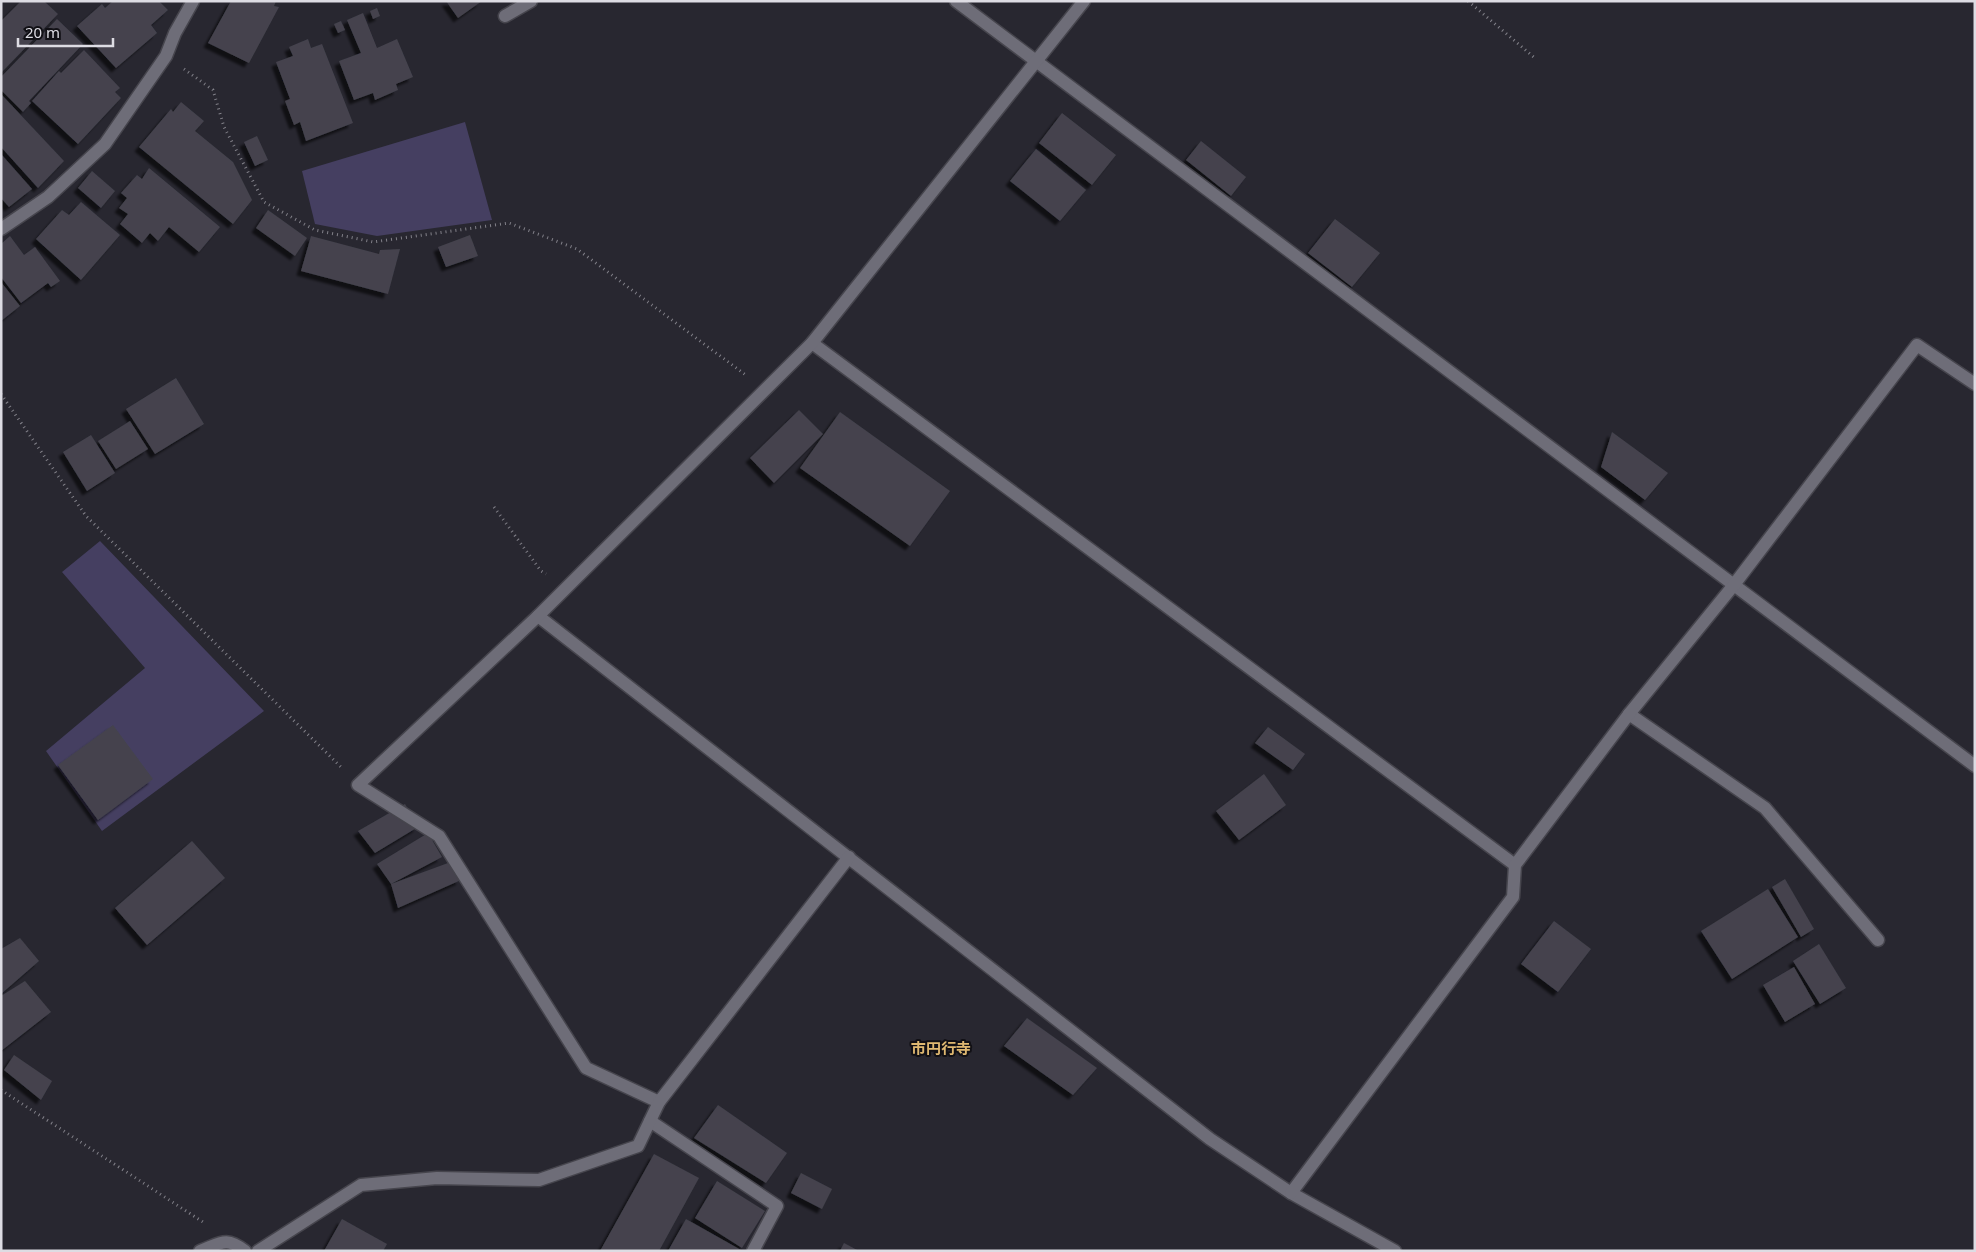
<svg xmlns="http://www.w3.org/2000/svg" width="1976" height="1252" viewBox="0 0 1976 1252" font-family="'Noto Sans','Noto Sans JP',sans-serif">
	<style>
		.green { fill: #453f61 }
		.building { fill: #44434d; filter: url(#shadow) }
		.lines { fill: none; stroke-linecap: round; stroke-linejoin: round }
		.street-casing { stroke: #46454d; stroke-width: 15 }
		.path { stroke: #828189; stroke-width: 3; stroke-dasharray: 1 4; stroke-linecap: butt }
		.street { stroke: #6e6d78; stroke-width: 12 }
		.labels { text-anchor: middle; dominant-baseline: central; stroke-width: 4; stroke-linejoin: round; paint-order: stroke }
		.quarter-label { font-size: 15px; font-weight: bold; fill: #dfb871; stroke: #111015 }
	</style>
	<defs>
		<filter id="shadow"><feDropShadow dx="-4.5" dy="4.5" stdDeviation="1" flood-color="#0009"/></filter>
	</defs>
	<rect width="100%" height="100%" fill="#282730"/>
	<g class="green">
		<path d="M465 122 492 220 377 236 315 224 302 171Z"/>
		<path d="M100 541 264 711 102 831 46 751 145 668 62 572Z"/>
	</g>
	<g class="building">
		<path d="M21 1H44L58 14 1 73V21Z"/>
		<path d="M113 1H159L168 10 151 25 157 33 116 68 77 26 102 4 105 8Z"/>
		<path d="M231 1H276L274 6 279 7 249 63 208 43Z"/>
		<path d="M446 1H482L458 18Z"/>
		<path d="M377 8 380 16 373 19 370 11Z"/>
		<path d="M363 13 377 48 397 39 413 77 396 84 398 90 375 100 373 93 354 100 339 61 361 53 347 20Z"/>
		<path d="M57 19 83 44 29 101 31 103 23 112 1 90V77Z"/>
		<path d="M341 21 345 30 338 33 334 24Z"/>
		<path d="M308 39 311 48 322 44 353 123 306 141 300 122 294 125 285 101 290 99 276 62 293 56 289 47Z"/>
		<path d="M84 50 120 88 115 92 121 98 78 144 32 101 59 71 61 73Z"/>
		<path d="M1 94 64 161 38 188 1 147Z"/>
		<path d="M181 102 204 121 195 131 233 162 252 200 233 224 139 147 171 109 173 112Z"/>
		<path d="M1062 113 1116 155 1092 185 1039 143Z"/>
		<path d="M257 136 268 160 255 166 244 142Z"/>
		<path d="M1201 141 1246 177 1231 196 1186 160Z"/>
		<path d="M1036 149 1086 190 1060 221 1010 181Z"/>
		<path d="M1 154 32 189 9 207 1 198Z"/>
		<path d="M149 168 220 227 199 252 169 227 158 241 150 233 142 243 120 224 128 214 119 208 127 198 121 193 137 175 142 179Z"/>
		<path d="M92 171 115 191 101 208 78 188Z"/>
		<path d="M81 202 120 235 81 280 36 239 62 210 69 215Z"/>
		<path d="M268 210 307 238 295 256 256 228Z"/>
		<path d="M1335 219 1380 253 1352 287 1308 253Z"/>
		<path d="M470 235 478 256 446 267 438 247Z"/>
		<path d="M10 236 24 255 35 247 60 281 51 287 48 283 21 303 1 277V244Z"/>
		<path d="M311 236 379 254 380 250 400 249 388 294 301 271Z"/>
		<path d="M1 282 20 306 1 321Z"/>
		<path d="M176 378 204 424 155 454 126 409Z"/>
		<path d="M799 410 823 434 774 483 750 458Z"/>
		<path d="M840 412 950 491 910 546 800 468Z"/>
		<path d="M130 421 148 449 116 469 98 441Z"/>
		<path d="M1612 432 1668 473 1645 500 1601 467Z"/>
		<path d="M91 435 115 473 87 491 63 452Z"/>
		<path d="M113 725 153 779 98 820 58 765Z"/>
		<path d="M1268 727 1305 754 1293 770 1255 743Z"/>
		<path d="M1264 774 1286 805 1239 840 1216 811Z"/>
		<path d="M405 804 418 827 375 853 358 831Z"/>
		<path d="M428 833 442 857 391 884 448 863 461 880 398 908 391 884 377 864Z"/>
		<path d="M192 841 225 878 147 945 115 908Z"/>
		<path d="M1785 879 1814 929 1801 937 1772 887Z"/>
		<path d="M1768 889 1798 937 1732 979 1701 931Z"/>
		<path d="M1554 921 1591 949 1558 992 1521 964Z"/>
		<path d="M20 938 39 961 1 994V949Z"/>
		<path d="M1819 944 1846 988 1820 1004 1793 961Z"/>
		<path d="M1794 967 1815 1004 1785 1022 1763 985Z"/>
		<path d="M25 981 51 1012 1 1051V996Z"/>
		<path d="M1027 1018 1097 1068 1073 1095 1004 1046Z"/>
		<path d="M14 1055 52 1081 41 1100 4 1070Z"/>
		<path d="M718 1105 787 1153 766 1183 694 1138Z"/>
		<path d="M654 1154 699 1178 659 1251H600Z"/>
		<path d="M801 1173 832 1189 822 1209 791 1193Z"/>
		<path d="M717 1181 765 1211 742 1248 695 1218Z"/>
		<path d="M342 1219 387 1244 383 1251H324Z"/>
		<path d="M686 1219 741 1250V1251H668Z"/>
		<path d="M844 1243 859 1251H840Z"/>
	</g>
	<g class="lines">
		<g class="street-casing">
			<g id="street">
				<path d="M956 1 1975 766"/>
				<path d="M505 16 531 1"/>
				<path d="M1 229 48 197 105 144 166 56 175 33 193 1"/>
				<path d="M812 343 1515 865"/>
				<path d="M538 616 1210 1139 1291 1193 1395 1251"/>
				<path d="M1629 714 1765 808 1878 940"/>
				<path d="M659 1102 586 1068 439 836 358 785 538 616 812 343 1084 1"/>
				<path d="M650 1121 777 1206 753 1251"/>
				<path d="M1291 1193 1513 897 1515 865 1629 714 1733 586 1917 345 1975 384"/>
				<path d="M200 1251C221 1243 226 1236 245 1251"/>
				<path d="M258 1251 361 1185 437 1178 539 1180 638 1146 659 1102 849 857"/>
			</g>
		</g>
		<g class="path">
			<path d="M1468 1 1536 59"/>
			<path d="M184 69 213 90 224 127 264 202 315 230 373 242 509 223 577 249 747 376"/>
			<path d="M1 394 86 516 343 769"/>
			<path d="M494 507 541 571 546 574"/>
			<path d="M1 1090 206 1224"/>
		</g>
		<use href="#street" class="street"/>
	</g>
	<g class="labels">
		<g class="quarter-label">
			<text x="941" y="1048">市円行寺</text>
		</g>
	</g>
	<rect width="1976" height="1252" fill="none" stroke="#dddce3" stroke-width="5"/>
	<path d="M18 38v8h95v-8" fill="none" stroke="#dddce3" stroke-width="2.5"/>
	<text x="25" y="38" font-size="15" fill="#dddce3" stroke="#111015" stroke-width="4" paint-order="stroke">20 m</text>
</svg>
